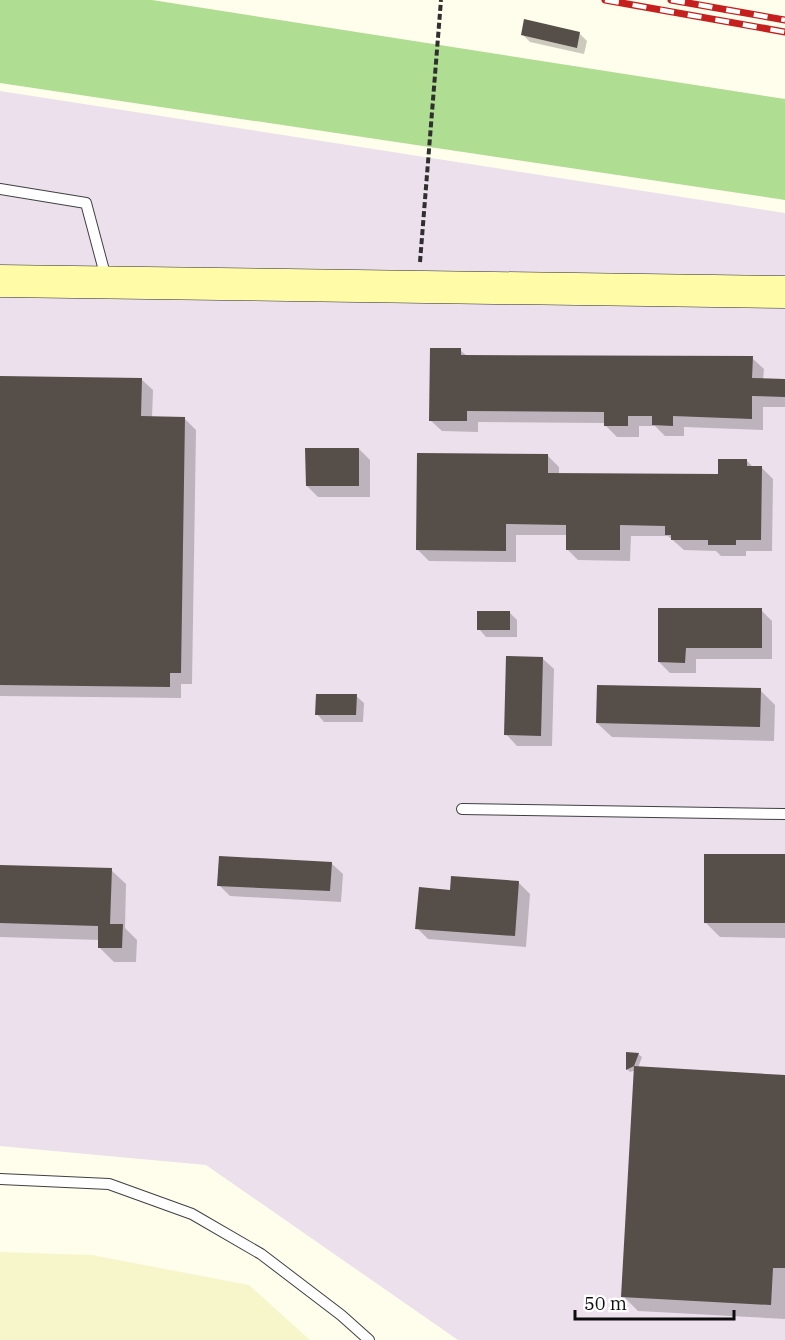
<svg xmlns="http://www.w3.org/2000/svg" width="785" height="1340" font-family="'IBM Plex Serif',serif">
  <rect width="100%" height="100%" fill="#fffdec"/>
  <path fill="#ece0ec" d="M 0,91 L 785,213 L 785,1340 L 458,1340 L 206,1165 L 0,1146 Z"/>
  <path fill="#f7f6cb" d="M 0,1252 L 92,1255 L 249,1285 L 310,1340 L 0,1340 Z"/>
  <path fill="#afdd92" d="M 0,0 L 152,0 L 785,99 L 785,200 L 0,83 Z"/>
  <g fill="#0003">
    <path d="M 579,33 L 587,41 L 584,54 L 530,42 L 522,34 Z"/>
    <path d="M 460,350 L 467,356 L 752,358 L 764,369 L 763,380 L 785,380 L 785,407 L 763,407 L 763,430 L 684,427 L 684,436 L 665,436 L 655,426 L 639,426 L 639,437 L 617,437 L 605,425 L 605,423 L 478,422 L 478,432 L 442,431 L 430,420 Z"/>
    <path d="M 0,378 L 141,379 L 153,390 L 152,418 L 184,418 L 196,430 L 192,684 L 181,684 L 181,698 L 0,696 Z"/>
    <path d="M 359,449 L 370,460 L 370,497 L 318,497 L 307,486 Z"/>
    <path d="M 548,456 L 559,467 L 559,475 L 720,476 L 746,460 L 754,468 L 762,468 L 773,479 L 772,551 L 746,551 L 746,556 L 721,556 L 716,551 L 684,550 L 668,536 L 631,536 L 630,561 L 578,560 L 567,549 L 567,535 L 516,535 L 516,562 L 429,561 L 418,550 Z"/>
    <path d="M 659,609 L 761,610 L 772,621 L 772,659 L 696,659 L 696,673 L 670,673 L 659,662 Z"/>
    <path d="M 509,612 L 517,620 L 517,637 L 486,637 L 479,629 Z"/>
    <path d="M 542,658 L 554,669 L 552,746 L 517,746 L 506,734 Z"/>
    <path d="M 760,690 L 775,705 L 774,741 L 612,737 L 597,723 Z"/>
    <path d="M 356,696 L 364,703 L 363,722 L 324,722 L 317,714 Z"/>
    <path d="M 785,856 L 785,938 L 720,937 L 705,922 Z"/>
    <path d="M 331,863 L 343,874 L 341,902 L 230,896 L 219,885 Z"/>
    <path d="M 0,867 L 111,870 L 126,884 L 125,928 L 137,940 L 136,962 L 114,962 L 99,947 L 100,940 L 0,937 Z"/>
    <path d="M 518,882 L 530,894 L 526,947 L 428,939 L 417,928 L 452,891 Z"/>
    <path d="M 638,1054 L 642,1057 L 638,1068 L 785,1076 L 785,1319 L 638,1311 L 623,1296 L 636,1070 L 630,1072 L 627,1069 Z"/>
  </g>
  <g fill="#564e48">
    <path d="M 524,19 L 580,32 L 577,48 L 521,35 Z"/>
    <path d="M 430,348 L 461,348 L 461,355 L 753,356 L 752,378 L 785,379 L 785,397 L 752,396 L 752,419 L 673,416 L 673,426 L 652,425 L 652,416 L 628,416 L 628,426 L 604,426 L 604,412 L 467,411 L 467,421 L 429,421 Z"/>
    <path d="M 0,376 L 142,378 L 141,416 L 185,417 L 181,673 L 170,673 L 170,687 L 0,685 Z"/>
    <path d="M 305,448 L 359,448 L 359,486 L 306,486 Z"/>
    <path d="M 417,453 L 548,454 L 548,473 L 718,474 L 718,459 L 747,459 L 747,466 L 762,466 L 761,540 L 736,540 L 736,545 L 708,545 L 708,540 L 671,540 L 671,535 L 665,535 L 665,526 L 620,525 L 620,550 L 566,550 L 566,525 L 506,524 L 506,551 L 416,550 Z"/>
    <path d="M 658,608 L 762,608 L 762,648 L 686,648 L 685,663 L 658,662 Z"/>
    <rect x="477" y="611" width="33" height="19"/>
    <path d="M 506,656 L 543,657 L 541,736 L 504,735 Z"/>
    <path d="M 597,685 L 761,688 L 760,727 L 596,723 Z"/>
    <path d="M 316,694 L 357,694 L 356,715 L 315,715 Z"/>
    <rect x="704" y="854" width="81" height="69"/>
    <path d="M 219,856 L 332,862 L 330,891 L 217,886 Z"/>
    <path d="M 0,865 L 112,868 L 110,924 L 123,924 L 122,948 L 98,948 L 98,926 L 0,923 Z"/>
    <path d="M 451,876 L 519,881 L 515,936 L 415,929 L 419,887 L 450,890 Z"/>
    <path d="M 626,1052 L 639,1053 L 634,1066 L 626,1070 Z"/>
    <path d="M 634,1066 L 785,1075 L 785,1268 L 773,1268 L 771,1305 L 621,1297 Z"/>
  </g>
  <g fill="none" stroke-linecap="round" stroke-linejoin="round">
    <g stroke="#404040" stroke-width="12">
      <g id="lane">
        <path d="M 0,189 L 86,203 L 106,278"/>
        <path d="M 462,809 L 785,814"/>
        <path d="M 0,1179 L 109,1184 L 192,1214 L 261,1254 L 341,1315 L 369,1340"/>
      </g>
    </g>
    <g stroke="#2f2f2f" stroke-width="33">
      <path id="secondary" d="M 0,281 L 785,292"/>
    </g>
    <path stroke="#2f2f2f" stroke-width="4" stroke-dasharray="6 3" stroke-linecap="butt" d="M 420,262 L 441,0"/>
    <use href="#lane" stroke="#fff" stroke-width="10"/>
    <use href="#secondary" stroke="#fffba7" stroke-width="32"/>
    <g stroke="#c5201d" stroke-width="7">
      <g id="rail">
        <path d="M 605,0 L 785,32"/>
        <path d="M 671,0 L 785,20"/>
      </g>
    </g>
    <use href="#rail" stroke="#fff" stroke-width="4.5" stroke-dasharray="14" stroke-linecap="butt"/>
  </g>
  <path d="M575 1310v9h159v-9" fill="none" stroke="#0d0d0d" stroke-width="3"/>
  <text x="584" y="1310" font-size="18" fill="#0d0d0d" stroke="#ffffff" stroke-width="4.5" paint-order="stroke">50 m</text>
</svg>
